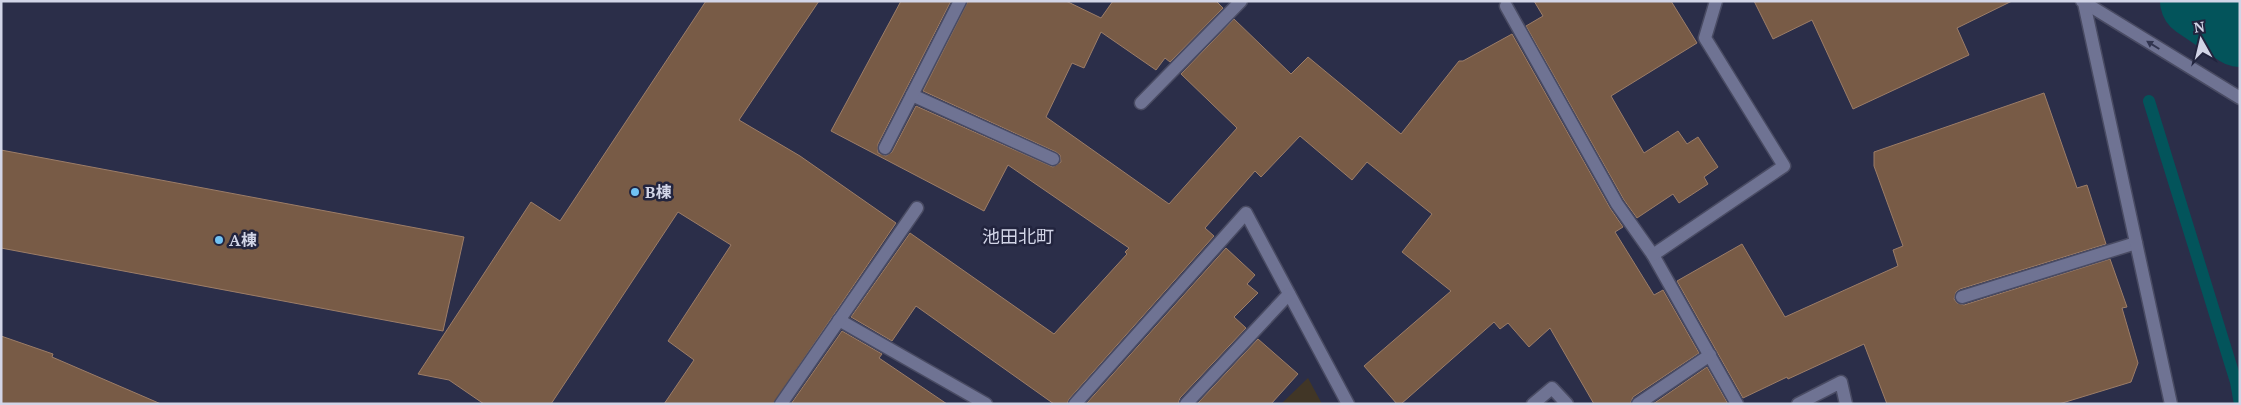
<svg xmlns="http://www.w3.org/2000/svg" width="2241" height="405" font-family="'PT Serif','Noto Sans JP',serif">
  <rect width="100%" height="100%" fill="#2b2e49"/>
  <path fill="#413626" d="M 1308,378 L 1322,404 L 1281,404 Z"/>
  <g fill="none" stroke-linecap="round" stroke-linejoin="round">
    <path stroke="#03545b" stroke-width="12" d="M 2149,101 L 2236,382 L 2240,404"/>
    <path stroke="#03545b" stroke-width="74" d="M 2197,1 L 2240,30"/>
  </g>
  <g fill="#785b46" stroke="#9c7d68">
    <path d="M 706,1 L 819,1 L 739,120 L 800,156 L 896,223 L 773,404 L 664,404 L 694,360 L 668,341 L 731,245 L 678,212 L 551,404 L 484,404 L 449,380 L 418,374 L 531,202 L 560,221 Z"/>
    <path d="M 901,1 L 951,1 L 878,144 L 878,153 L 886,156 L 892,152 L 916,106 L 1053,167 L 1061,162 L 1060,155 L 1056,152 L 923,91 L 968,1 L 1066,1 L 1101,18 L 1113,1 L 1216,1 L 1223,8 L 1170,62 L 1165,58 L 1156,70 L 1101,32 L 1084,68 L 1072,63 L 1046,117 L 1169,204 L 1237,128 L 1181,74 L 1234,19 L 1291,74 L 1308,57 L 1401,134 L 1459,61 L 1463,61 L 1512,34 L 1610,208 L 1623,227 L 1615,232 L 1654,295 L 1663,290 L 1699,353 L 1633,397 L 1630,404 L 1594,404 L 1550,328 L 1529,347 L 1508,323 L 1500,329 L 1494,322 L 1401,404 L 1397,404 L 1364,366 L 1451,291 L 1402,252 L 1432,214 L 1367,162 L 1352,180 L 1300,136 L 1261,177 L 1255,171 L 1205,228 L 1214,236 L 1069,399 L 1067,404 L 1054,404 L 916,306 L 892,341 L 851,317 L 910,233 L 1054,334 L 1127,254 L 1125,252 L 1129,248 L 1008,165 L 984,211 L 831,131 Z"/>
    <path d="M 1534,1 L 1671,1 L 1697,43 L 1611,96 L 1644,153 L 1678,131 L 1687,144 L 1698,137 L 1718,167 L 1704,177 L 1708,184 L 1679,203 L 1673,194 L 1637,218 L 1624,200 L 1526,26 L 1543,16 Z"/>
    <path d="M 1754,1 L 2012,1 L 1957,28 L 1969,55 L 1853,109 L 1812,20 L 1773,39 Z"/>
    <path d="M 2044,93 L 2077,188 L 2087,185 L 2106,244 L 1960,289 L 1956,292 L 1954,299 L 1957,303 L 1964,305 L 2110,259 L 2127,307 L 2122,308 L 2138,363 L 2131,382 L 2059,404 L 1887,404 L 1864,344 L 1788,379 L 1787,377 L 1743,398 L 1677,281 L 1742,244 L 1785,317 L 1898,266 L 1893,250 L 1903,246 L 1874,166 L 1874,152 Z"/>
    <path d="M 1,150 L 464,237 L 443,331 L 1,248 Z"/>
    <path d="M 1226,248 L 1255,275 L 1247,284 L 1258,293 L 1234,317 L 1246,328 L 1180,398 L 1178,404 L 1086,404 Z"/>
    <path d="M 842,331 L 882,354 L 879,358 L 947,404 L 791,404 Z"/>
    <path d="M 1,336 L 53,354 L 52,357 L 161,404 L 1,404 Z"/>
    <path d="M 1258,339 L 1298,374 L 1271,404 L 1197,404 Z"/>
    <path d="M 1707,367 L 1728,404 L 1653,404 Z"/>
  </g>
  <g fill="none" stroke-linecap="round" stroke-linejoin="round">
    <g stroke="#494b63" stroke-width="15">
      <path id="lane" d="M 1962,297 L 2136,243"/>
    </g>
    <g stroke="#494b63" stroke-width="15">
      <g id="street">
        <path d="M 2082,1 L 2240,98"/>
        <path d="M 2084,3 L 2171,404"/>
        <path d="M 1506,6 L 1617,204 L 1653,255 L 1737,404"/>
        <path d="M 912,95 L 1053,159"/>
        <path d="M 1141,103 L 1241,1"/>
        <path d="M 885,148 L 960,1"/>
        <path d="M 1653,255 L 1784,166 L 1705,38 L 1716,1"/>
        <path d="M 839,320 L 986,404"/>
        <path d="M 781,404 L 917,208"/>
        <path d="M 1075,404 L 1246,213 L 1348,404"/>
        <path d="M 1186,404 L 1289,294"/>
        <path d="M 1533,404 L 1552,388 L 1567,404"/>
        <path d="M 1638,404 L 1710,355"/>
        <path d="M 1798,404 L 1841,382 L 1846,404"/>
      </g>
    </g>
    <use href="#lane" stroke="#6f7393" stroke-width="12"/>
    <use href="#street" stroke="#6f7393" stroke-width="12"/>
  </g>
  <defs><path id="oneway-solid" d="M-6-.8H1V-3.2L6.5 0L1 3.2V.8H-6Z" transform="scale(1.25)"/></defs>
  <use fill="#31344f" href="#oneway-solid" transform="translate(2153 45) rotate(-148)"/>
  <g fill="#70c2f4" stroke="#22243e" stroke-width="2">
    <circle cx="635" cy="192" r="5"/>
    <circle cx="219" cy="240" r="5"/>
  </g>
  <g text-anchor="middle" stroke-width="5" stroke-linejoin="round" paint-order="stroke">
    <g font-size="16" font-weight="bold" fill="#d2d5e7" stroke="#22243e" text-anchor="start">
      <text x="645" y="198">B棟</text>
      <text x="229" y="246">A棟</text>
    </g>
    <g font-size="18" fill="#d2d5e7" stroke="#22243e">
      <text x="1018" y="243">池田北町</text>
    </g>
  </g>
  <rect width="2241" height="405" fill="none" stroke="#d2d5e7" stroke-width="5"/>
  <g transform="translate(2201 40) rotate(352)" stroke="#22243e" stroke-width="4" paint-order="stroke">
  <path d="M0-4L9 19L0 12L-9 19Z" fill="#d2d5e7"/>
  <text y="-8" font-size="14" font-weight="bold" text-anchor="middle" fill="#d2d5e7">N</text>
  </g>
</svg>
